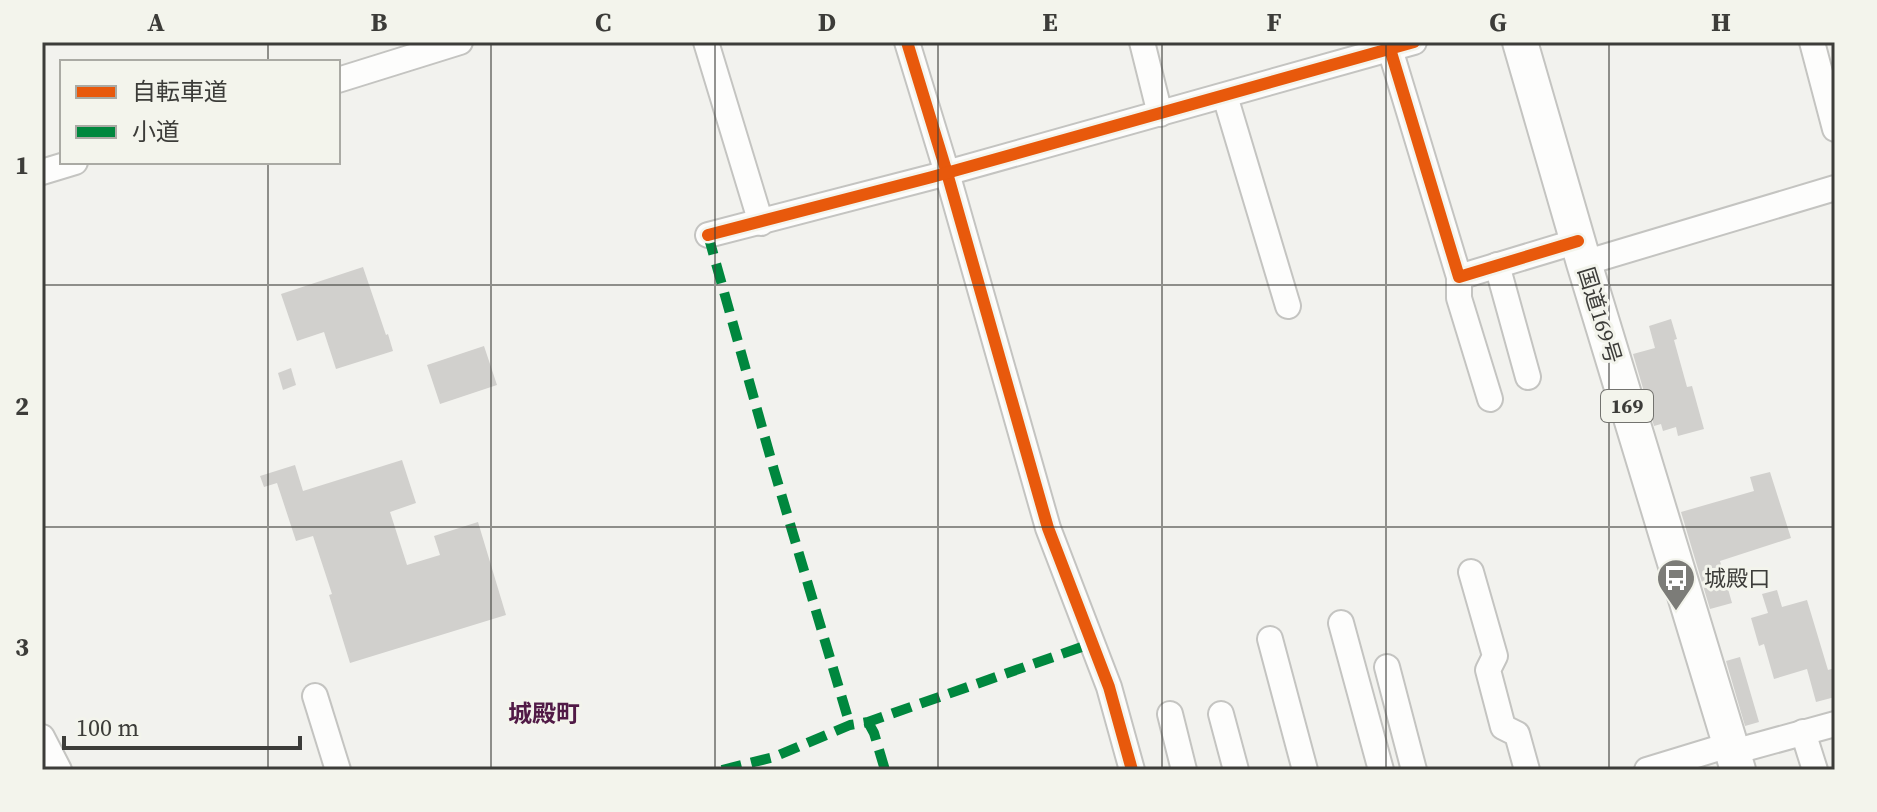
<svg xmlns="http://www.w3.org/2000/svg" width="1877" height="812" font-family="'Source Serif 4','Noto Sans JP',serif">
  <rect width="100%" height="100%" fill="#f2f2ee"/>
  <g fill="#d1d0cd">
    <path d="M 363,267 L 386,335 L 388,334 L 393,351 L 336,369 L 324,332 L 297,341 L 281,294 Z"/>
    <path d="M 1671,319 L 1677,339 L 1674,340 L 1687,387 L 1692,386 L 1704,429 L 1678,436 L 1676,427 L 1663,431 L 1661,424 L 1654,426 L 1633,354 L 1655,348 L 1649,326 Z"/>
    <path d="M 484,346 L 497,385 L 440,404 L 427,365 Z"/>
    <path d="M 291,368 L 296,385 L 283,390 L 278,373 Z"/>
    <path d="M 402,460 L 416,503 L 390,512 L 407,565 L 440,555 L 434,536 L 478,522 L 506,615 L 350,663 L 329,595 L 332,594 L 313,536 L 296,541 L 277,483 L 264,487 L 260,476 L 295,465 L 303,491 Z"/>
    <path d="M 1770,472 L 1791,538 L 1720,561 L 1732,603 L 1710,609 L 1681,512 L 1754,491 L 1750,477 Z"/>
    <path d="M 1777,590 L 1782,607 L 1807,600 L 1828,670 L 1835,668 L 1835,697 L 1816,702 L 1807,669 L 1774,679 L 1764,644 L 1759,646 L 1751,618 L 1768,613 L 1762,594 Z"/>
    <path d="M 1740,657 L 1759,722 L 1745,726 L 1726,661 Z"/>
  </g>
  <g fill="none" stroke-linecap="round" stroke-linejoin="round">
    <g stroke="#c4c4c1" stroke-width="28">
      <g id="minor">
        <path d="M 706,42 L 761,223"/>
        <path d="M 907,42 L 947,173 L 1048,528 L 1109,687 L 1132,770"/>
        <path d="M 1142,42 L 1160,114"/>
        <path d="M 1812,42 L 1835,129"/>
        <path d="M 1390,49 L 1459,277 L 1578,241"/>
        <path d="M 338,80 L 460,42"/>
        <path d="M 1225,96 L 1288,306"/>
        <path d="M 42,172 L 75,162"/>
        <path d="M 708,235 L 932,177 L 1414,42"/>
        <path d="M 1584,263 L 1835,188"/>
        <path d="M 1497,265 L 1528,377"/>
        <path d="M 1459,277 L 1459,298 L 1490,399"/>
        <path d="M 1471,572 L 1495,656 L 1488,670 L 1503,727 L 1517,734 L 1527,770"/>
        <path d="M 1341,623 L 1381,770"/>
        <path d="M 1270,639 L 1305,770"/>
        <path d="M 1387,667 L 1414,770"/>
        <path d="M 315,696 L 338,770"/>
        <path d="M 1170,714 L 1184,770"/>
        <path d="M 1221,714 L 1236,770"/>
        <path d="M 1803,732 L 1815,770"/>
        <path d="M 42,737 L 59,770"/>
        <path d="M 1733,752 L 1835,724"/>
        <path d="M 1647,770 L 1729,745"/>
      </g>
    </g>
    <g stroke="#c4c4c1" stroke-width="38">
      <path id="highway" d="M 1520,42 L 1584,263 L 1738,770"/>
    </g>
    <use href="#minor" stroke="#fdfdfc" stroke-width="24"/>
    <use href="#highway" stroke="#fdfdfc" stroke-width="34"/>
    <g stroke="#00873e" stroke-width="10" stroke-dasharray="20 10" stroke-linecap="butt">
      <path d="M 708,235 L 774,470 L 850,725"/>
      <path d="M 868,722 L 874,733 L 885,770"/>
      <path d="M 722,770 L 774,757 L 850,725 L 868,722 L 1093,643"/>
    </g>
    <g stroke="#f3f4ec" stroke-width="17">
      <g id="cycleway">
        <path d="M 907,42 L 947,173 L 1048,528 L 1109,687 L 1132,770"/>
        <path d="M 1390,49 L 1459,277 L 1578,241"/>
        <path d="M 708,235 L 932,177 L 1414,42"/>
      </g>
    </g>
    <use href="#cycleway" stroke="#e8590c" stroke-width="12"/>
  </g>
  <path fill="none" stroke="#3c3c39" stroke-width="2" stroke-opacity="0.55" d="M 268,42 L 268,62M 491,42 L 491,770M 715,42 L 715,770M 938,42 L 938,770M 1162,42 L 1162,770M 1386,42 L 1386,770M 1609,42 L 1609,770M 268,162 L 268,770M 42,285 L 1835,285M 42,527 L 1835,527"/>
  <defs>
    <g id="bus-pin" transform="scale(2)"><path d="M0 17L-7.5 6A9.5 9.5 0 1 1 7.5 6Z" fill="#7c7c78" stroke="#f3f4ec"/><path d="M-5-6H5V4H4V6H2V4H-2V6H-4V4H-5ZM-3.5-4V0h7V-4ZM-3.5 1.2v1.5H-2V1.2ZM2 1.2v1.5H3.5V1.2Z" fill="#fff"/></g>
  </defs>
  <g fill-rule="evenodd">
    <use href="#bus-pin" x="1676" y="578"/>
  </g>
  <g text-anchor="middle" stroke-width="6" stroke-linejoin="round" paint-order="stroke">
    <rect fill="#f3f4ec" stroke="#73736f" stroke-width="2" x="1601" y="390" width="52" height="32" rx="6"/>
    <g font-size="20" font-weight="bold" fill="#3c3c39">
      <text x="1627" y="413">169</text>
    </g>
    <g font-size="22" fill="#3c3c39" stroke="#f3f4ec">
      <text transform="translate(1600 315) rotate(73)" y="8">国道169号</text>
    </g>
    <g font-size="22" fill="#3c3c39" stroke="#f3f4ec" text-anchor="start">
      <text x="1704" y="586">城殿口</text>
    </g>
    <g font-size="24" font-weight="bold" fill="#511a46" stroke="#f3f4ec">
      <text x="544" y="722">城殿町</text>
    </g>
  </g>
  <rect width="1877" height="812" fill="none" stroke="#f3f4ec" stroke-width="88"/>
  <rect x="60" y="60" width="280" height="104" fill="#f3f4ec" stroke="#aaaaa4" stroke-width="2"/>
  <rect x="76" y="86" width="40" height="12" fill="#e8590c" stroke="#aaaaa4" stroke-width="2"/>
  <text x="132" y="100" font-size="24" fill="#3c3c39">自転車道</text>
  <rect x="76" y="126" width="40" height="12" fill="#00873e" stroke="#aaaaa4" stroke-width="2"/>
  <text x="132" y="140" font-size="24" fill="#3c3c39">小道</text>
  <path d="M64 736v12h236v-12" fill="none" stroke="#3c3c39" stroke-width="4"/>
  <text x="76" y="736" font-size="24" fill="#3c3c39" stroke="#f3f4ec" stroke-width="6" paint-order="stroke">100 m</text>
  <rect x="44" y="44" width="1789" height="724" fill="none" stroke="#3c3c39" stroke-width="3"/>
  <g font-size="26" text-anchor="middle" font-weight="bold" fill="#3c3c39">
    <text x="156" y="31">A</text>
    <text x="379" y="31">B</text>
    <text x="603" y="31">C</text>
    <text x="827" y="31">D</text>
    <text x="1050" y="31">E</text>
    <text x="1274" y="31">F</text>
    <text x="1498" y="31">G</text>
    <text x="1721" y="31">H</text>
    <text x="22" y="174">1</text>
    <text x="22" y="415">2</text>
    <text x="22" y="656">3</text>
  </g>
</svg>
